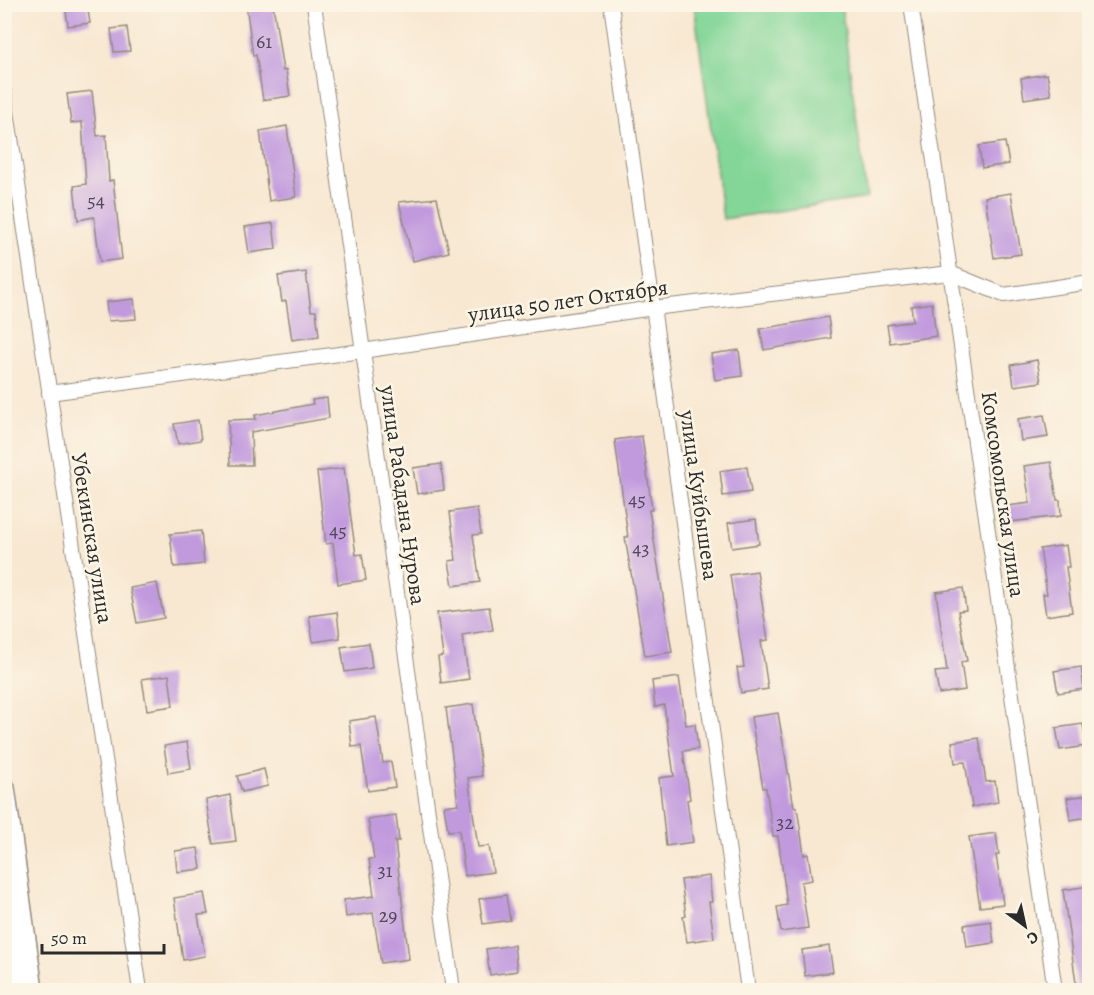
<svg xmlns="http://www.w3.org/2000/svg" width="1094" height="995" font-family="Alegreya,serif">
  <rect width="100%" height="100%" fill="#fcf5e5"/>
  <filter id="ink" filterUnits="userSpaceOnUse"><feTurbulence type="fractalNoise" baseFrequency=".0167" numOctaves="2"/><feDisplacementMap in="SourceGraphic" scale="12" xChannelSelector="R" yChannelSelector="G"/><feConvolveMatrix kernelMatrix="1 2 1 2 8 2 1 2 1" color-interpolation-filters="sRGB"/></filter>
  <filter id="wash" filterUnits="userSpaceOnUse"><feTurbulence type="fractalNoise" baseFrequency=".008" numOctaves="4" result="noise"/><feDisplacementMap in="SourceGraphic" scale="24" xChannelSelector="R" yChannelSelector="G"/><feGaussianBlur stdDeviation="1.35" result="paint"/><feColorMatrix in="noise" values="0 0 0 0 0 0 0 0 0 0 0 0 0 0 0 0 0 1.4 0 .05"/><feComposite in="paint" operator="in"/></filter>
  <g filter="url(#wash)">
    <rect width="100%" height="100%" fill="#f8e8d2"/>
    <path fill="#83d698" stroke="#578062" stroke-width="1.5" d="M 694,5 L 841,5 L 867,198 L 723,219 Z"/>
    <g id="blocks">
      <g fill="#c19ade">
        <path d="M 65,4 L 87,4 L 90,23 L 68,26 Z"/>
        <path d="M 246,4 L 273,4 L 283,71 L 286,70 L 290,96 L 263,100 L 256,55 L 253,56 Z"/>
        <path d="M 127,27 L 130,51 L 114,52 L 111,29 Z"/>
        <path d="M 1047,74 L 1051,95 L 1024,99 L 1021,78 Z"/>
        <path d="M 92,91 L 97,136 L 106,135 L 109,181 L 113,180 L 122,259 L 100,262 L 94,217 L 78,220 L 74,186 L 86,184 L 82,122 L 71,123 L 67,94 Z"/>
        <path d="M 287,126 L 296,197 L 269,201 L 260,131 Z"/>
        <path d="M 1005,142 L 1009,164 L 982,168 L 979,146 Z"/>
        <path d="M 1011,193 L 1021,254 L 994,258 L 985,197 Z"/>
        <path d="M 437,198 L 449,252 L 413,261 L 399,202 Z"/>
        <path d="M 273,223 L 276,249 L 249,253 L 245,227 Z"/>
        <path d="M 306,272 L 311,311 L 316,311 L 319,336 L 292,340 L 286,301 L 282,302 L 278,276 Z"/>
        <path d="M 134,299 L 136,319 L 108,321 L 106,302 Z"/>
        <path d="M 932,303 L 936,336 L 890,343 L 887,325 L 913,321 L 911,306 Z"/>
        <path d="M 828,317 L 831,338 L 764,350 L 760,329 Z"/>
        <path d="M 739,350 L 742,376 L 715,380 L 711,354 Z"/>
        <path d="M 1037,360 L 1041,382 L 1014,386 L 1011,365 Z"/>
        <path d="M 327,398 L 329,418 L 251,432 L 252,465 L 230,465 L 228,420 L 256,419 L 255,415 L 313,404 L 312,400 Z"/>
        <path d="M 1044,415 L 1048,437 L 1021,441 L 1018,419 Z"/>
        <path d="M 198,420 L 201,440 L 178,444 L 174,424 Z"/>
        <path d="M 642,436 L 652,510 L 649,510 L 672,652 L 645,656 L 625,537 L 628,537 L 615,440 Z"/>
        <path d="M 1051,462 L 1057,500 L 1060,500 L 1061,516 L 1009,522 L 1007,506 L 1030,503 L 1024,466 Z"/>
        <path d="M 441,464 L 444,490 L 417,494 L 413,468 Z"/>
        <path d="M 747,467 L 751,492 L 723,496 L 720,471 Z"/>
        <path d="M 344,468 L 356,555 L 362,554 L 366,580 L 338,584 L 333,543 L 326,544 L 317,472 Z"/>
        <path d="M 477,508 L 481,534 L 473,535 L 480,582 L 453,586 L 449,561 L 456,560 L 450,512 Z"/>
        <path d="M 756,519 L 759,544 L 732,548 L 728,523 Z"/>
        <path d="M 201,531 L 204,564 L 174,567 L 170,534 Z"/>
        <path d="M 1066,545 L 1069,567 L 1066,567 L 1072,612 L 1046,616 L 1043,594 L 1047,594 L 1040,549 Z"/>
        <path d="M 757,571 L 768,640 L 761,641 L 768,689 L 741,693 L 737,668 L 744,667 L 730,575 Z"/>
        <path d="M 157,583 L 164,618 L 137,623 L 130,588 Z"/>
        <path d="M 963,588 L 966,610 L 958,611 L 967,661 L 961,662 L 965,690 L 939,694 L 935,672 L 947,671 L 936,592 Z"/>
        <path d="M 489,607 L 493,630 L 462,635 L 469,679 L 441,683 L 438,657 L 443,656 L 437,613 Z"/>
        <path d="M 337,612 L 340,638 L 313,642 L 309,616 Z"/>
        <path d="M 369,643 L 372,668 L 345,672 L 341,647 Z"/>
        <path d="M 1081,667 L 1084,689 L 1058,693 L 1054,671 Z"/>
        <path d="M 169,675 L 173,706 L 147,710 L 142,679 Z"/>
        <path d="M 679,677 L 686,725 L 695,724 L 698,749 L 683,751 L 690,799 L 687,800 L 693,842 L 666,846 L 659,778 L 674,776 L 664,705 L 655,707 L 652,681 Z"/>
        <path d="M 473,704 L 482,776 L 468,778 L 478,847 L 489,846 L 493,872 L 465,876 L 459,830 L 448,831 L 444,806 L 458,804 L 446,708 Z"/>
        <path d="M 778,713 L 794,807 L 797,807 L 804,855 L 808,854 L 812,880 L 801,882 L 808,928 L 781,932 L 777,907 L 787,905 L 778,836 L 773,836 L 766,788 L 763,788 L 751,717 Z"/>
        <path d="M 376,717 L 383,763 L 391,762 L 395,787 L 368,791 L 361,746 L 352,747 L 349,721 Z"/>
        <path d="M 1083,724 L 1086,746 L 1060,750 L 1056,728 Z"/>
        <path d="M 979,738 L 986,782 L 995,781 L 998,802 L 972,807 L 965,762 L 955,763 L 952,742 Z"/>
        <path d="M 187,742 L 191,769 L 168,773 L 164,746 Z"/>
        <path d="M 264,769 L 268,786 L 242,792 L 237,776 Z"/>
        <path d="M 230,795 L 236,841 L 213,844 L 206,800 Z"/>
        <path d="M 1089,795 L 1089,817 L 1070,820 L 1067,798 Z"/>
        <path d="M 396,815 L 399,841 L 395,841 L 409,959 L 381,963 L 373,913 L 346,917 L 344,900 L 374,896 L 369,859 L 374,859 L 368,819 Z"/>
        <path d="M 996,833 L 999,855 L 996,855 L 1003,904 L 980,907 L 969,837 Z"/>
        <path d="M 198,848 L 201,869 L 177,872 L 175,851 Z"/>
        <path d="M 709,876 L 712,902 L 709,902 L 714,938 L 687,942 L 683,917 L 686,916 L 681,880 Z"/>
        <path d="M 1089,886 L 1089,990 L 1077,990 L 1063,890 Z"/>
        <path d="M 204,893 L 208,914 L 198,915 L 205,956 L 183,960 L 174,898 Z"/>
        <path d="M 506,895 L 510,920 L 483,924 L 479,899 Z"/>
        <path d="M 991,921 L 994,943 L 967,947 L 964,925 Z"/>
        <path d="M 514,945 L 517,971 L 490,975 L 486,949 Z"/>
        <path d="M 829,946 L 833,972 L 805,976 L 802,950 Z"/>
      </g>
    </g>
  </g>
  <g filter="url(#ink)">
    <use href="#blocks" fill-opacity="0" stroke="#928a7e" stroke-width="1.5"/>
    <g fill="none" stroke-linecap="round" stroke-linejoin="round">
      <g stroke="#928a7e" stroke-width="16">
        <g id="minor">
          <path d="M 314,4 L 453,990"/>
          <path d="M 611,4 L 748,990"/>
          <path d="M 911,4 L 1055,990"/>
          <path d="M 4,92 L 140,990"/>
          <path d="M 49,393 L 362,351 L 653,308 L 950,273 L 1004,295 L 1090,282"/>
        </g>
      </g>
      <g stroke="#928a7e" stroke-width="24">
        <g id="trunk">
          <path d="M 4,788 L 32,990"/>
          <path d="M 4,916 L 15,990"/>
        </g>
      </g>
      <use href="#minor" stroke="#fff" stroke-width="14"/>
      <use href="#trunk" stroke="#fff" stroke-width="21"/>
    </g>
  </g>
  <g text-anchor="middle" stroke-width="5" stroke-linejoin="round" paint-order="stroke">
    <g font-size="20" fill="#504758">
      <text x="264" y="48">61</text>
      <text x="96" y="207">54</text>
      <text x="637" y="506">45</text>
      <text x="338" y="537">45</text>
      <text x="641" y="555">43</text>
      <text x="785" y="829">32</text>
      <text x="385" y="877">31</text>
      <text x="388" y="922">29</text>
    </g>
    <g font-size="22" fill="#2b2b2b" stroke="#fcf5e5">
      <text transform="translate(568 300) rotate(-8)" y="8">улица 50 лет Октября</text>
      <text transform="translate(1004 494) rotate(82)" y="8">Комсомольская улица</text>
      <text transform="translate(404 495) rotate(82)" y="8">улица Рабадана Нурова</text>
      <text transform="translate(700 495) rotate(82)" y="8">улица Куйбышева</text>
      <text transform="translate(93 538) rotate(81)" y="8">Убекинская улица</text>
    </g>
  </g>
  <rect width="1094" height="995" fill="none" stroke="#fcf5e5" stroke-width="24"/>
  <g transform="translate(1025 926) rotate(147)" stroke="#fcf5e5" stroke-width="4.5" paint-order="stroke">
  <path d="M0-4.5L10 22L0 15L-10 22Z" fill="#2b2b2b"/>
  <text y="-9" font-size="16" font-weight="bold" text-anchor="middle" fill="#2b2b2b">С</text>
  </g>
  <path d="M42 944v9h122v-9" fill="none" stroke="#2b2b2b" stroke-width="3"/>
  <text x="51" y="944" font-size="18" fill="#2b2b2b" stroke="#fcf5e5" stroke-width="4.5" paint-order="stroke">50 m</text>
</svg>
